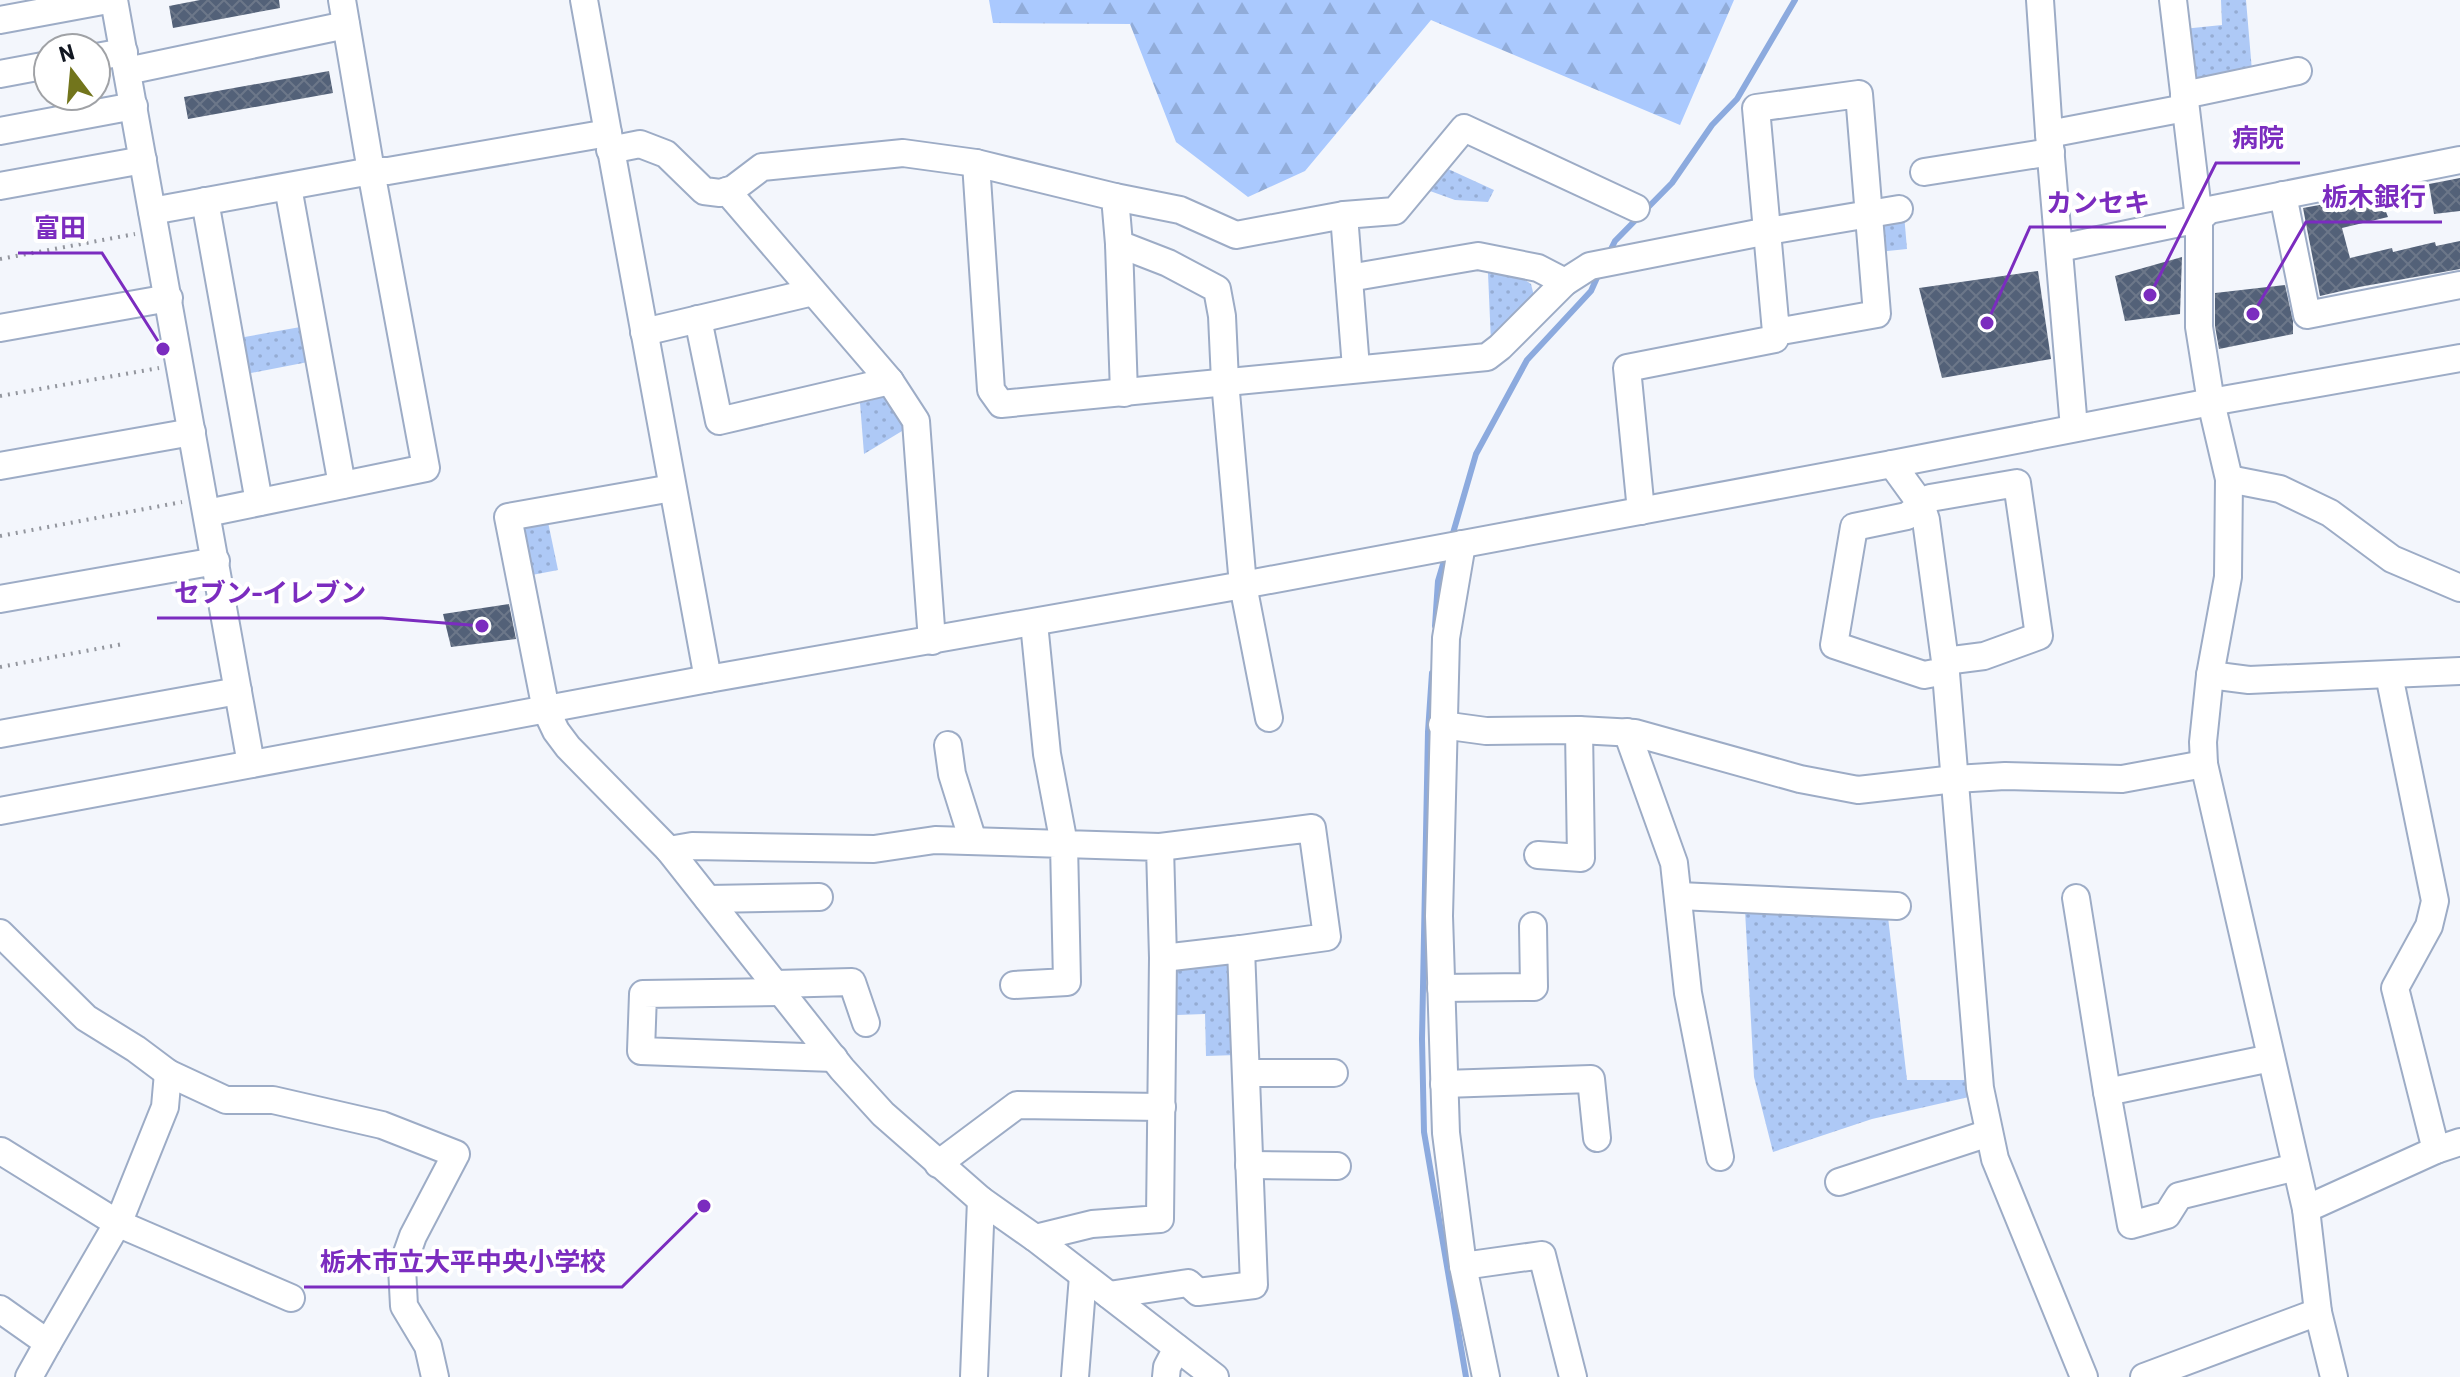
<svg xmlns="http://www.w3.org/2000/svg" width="2460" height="1377" font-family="Barlow,'Noto Sans JP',sans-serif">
  <defs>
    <pattern id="grass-dots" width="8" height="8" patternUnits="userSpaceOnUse" patternTransform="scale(2)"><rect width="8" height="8" fill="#aec9f6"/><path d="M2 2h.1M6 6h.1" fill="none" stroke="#95acd3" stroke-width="1.8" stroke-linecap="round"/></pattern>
    <pattern id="forest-firs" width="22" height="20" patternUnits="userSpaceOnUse" patternTransform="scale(2)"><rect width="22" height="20" fill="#aac9fe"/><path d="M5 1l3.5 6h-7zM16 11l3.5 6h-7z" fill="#91acd9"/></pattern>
    <pattern id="building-cross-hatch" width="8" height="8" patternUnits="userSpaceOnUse" patternTransform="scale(2)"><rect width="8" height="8" fill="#536178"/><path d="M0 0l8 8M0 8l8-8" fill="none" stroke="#6c7789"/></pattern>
  </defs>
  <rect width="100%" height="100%" fill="#f3f6fc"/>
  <g fill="url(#grass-dots)">
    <path d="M 2221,0 L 2246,0 L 2252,71 L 2202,83 L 2186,70 L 2183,29 L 2222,25 Z"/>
    <path d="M 1446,168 L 1494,190 L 1488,202 L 1455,200 L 1430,191 Z"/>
    <path d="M 1904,214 L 1907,249 L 1878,252 L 1876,218 Z"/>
    <path d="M 1488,273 L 1519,276 L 1531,284 L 1534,296 L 1491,343 Z"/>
    <path d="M 306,326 L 313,361 L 246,374 L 239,338 Z"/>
    <path d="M 892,395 L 912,425 L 864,454 L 860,403 Z"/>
    <path d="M 548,522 L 558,570 L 532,575 L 522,527 Z"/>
    <path d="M 1745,910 L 1888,917 L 1907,1080 L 1970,1080 L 1969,1097 L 1872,1119 L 1773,1152 L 1754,1077 Z"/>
    <path d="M 1234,965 L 1237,1055 L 1206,1056 L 1205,1014 L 1177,1015 L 1176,967 Z"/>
  </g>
  <path fill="url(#forest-firs)" d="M 989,0 L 1734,0 L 1680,125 L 1431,20 L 1305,171 L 1248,197 L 1176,142 L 1130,24 L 993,23 Z"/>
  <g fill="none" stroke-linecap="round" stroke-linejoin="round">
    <g stroke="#8caade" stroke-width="6">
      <path d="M 1609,253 L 1615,241 L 1672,183 L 1712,125 L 1737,99 L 1795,0"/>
      <path d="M 1451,540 L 1476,454 L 1527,360 L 1591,291 L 1600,271"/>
      <path d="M 1435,626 L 1438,581 L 1446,554"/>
      <path d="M 1432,673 L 1428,732 L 1422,1039 L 1424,1132 L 1466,1377"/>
    </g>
  </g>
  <g fill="url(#building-cross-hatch)">
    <path d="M 200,0 L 279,0 L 280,8 L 173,28 L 169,6 Z"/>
    <path d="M 329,71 L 333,93 L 188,119 L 184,97 Z"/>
    <path d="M 2460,178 L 2460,211 L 2434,214 L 2429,184 Z"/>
    <path d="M 2379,194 L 2388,217 L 2342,228 L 2350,258 L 2392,248 L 2393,252 L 2435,242 L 2436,246 L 2460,241 L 2460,269 L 2359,287 L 2320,296 L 2303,208 Z"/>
    <path d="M 2182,257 L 2180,314 L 2125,321 L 2115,276 Z"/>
    <path d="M 2038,271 L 2051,359 L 1942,378 L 1919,288 Z"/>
    <path d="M 2285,285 L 2293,321 L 2293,334 L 2219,349 L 2215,326 L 2215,293 Z"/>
    <path d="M 509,604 L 516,639 L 451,647 L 443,614 Z"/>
  </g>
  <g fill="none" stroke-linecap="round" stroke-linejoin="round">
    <g stroke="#9dacc6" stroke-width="30">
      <g id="minor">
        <path d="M 114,0 L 251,764"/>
        <path d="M 342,0 L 371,171 L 388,171 L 608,133 L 708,679"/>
        <path d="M 584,0 L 608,133"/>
        <path d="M 2040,0 L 2049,134 L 2074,428"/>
        <path d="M 2173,0 L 2199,219 L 2209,210 L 2460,160"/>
        <path d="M 0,20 L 108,0"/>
        <path d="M 96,57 L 124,52"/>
        <path d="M 127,71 L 346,25"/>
        <path d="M 0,74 L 48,65"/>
        <path d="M 2184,95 L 2298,71"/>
        <path d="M 0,131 L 134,106"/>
        <path d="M 2049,134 L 2185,108"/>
        <path d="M 610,150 L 640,144 L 666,154 L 704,191 L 720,193 L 733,189 L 762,167 L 903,153 L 976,163 L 1115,197 L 1119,244 L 1168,263 L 1217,289 L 1222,316 L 1225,381 L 1243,585 L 1269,718"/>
        <path d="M 976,163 L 991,390 L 1001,404 L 1487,357 L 1500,347 L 1565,282 L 1590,266 L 1768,231 L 1899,209"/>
        <path d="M 1924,172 L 2051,152"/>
        <path d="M 0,186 L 143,160"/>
        <path d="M 288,187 L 342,485"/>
        <path d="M 727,191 L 890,381 L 916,421 L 932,641"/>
        <path d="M 2283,195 L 2307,315 L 2460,285"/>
        <path d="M 1115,197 L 1180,210 L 1236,235 L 1344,215"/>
        <path d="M 205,201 L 259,502"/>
        <path d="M 152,211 L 371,171 L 426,468 L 207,513"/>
        <path d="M 1119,244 L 1124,393"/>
        <path d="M 2060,248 L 2199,219 L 2199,327 L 2211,402 L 2229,479 L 2228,577 L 2210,675 L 2203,742 L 2204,764 L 2306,1209 L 2318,1312 L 2334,1377"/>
        <path d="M 1349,278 L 1478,256 L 1538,268 L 1565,282"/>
        <path d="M 698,319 L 719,421 L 890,381"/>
        <path d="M 0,328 L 169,298"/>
        <path d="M 644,332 L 813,292"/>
        <path d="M 1356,368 L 1344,215 L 1395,211 L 1464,128 L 1636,208"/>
        <path d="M 1892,464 L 1921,504 L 1926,520 L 1945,661 L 1980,1088 L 1995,1159 L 2084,1377"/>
        <path d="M 0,466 L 192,432"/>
        <path d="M 2229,479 L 2280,489 L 2330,513 L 2392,559 L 2460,588"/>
        <path d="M 672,488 L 508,517 L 546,710 L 556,731 L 568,747 L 669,850 L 842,1069 L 883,1114 L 981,1200 L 1035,1238 L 1215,1377"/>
        <path d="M 1641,511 L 1627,368 L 1775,339 L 1776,332 L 1877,314 L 1859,94 L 1756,108 L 1776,332"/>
        <path d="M 1462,544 L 1446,638 L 1439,916 L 1446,1133 L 1463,1266 L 1486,1377"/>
        <path d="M 0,599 L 216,561"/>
        <path d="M 1034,623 L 1047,754 L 1064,844 L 1160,847 L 1163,958 L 1160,1219 L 1092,1224 L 1035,1238"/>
        <path d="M 1945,661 L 1984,656 L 2039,636 L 2017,483 L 1930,498 L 1907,516 L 1854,527 L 1834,645 L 1924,675 L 1945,671"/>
        <path d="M 2210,675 L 2249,680 L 2460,671"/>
        <path d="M 2389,675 L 2435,901 L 2429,926 L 2395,988 L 2436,1150"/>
        <path d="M 1442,725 L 1486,731 L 1579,730 L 1635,733 L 1800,779 L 1858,790 L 1955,779 L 2005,776 L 2122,779 L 2204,764"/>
        <path d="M 1627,732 L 1674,863 L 1688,993 L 1720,1157"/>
        <path d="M 0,734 L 238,691"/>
        <path d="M 948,745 L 952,774 L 973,841"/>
        <path d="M 0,811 L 708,679 L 1243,585 L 1892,464 L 2211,402 L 2460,358"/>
        <path d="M 1160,847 L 1312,828 L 1327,937 L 1241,949"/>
        <path d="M 669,850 L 692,846 L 874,849 L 935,840 L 1064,844 L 1067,982 L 1014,985"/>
        <path d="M 1538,855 L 1581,858 L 1579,730"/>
        <path d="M 1679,896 L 1897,906"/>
        <path d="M 2076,898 L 2107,1092 L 2131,1225 L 2167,1215 L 2179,1196 L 2296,1167"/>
        <path d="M 708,899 L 819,897"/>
        <path d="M 0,933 L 86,1018 L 136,1049 L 168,1073 L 226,1100 L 273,1100 L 382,1125 L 456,1154 L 413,1236 L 402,1267 L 404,1306 L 428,1346 L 435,1377"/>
        <path d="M 775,984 L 852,982 L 866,1023"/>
        <path d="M 1441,988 L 1534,987 L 1533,926"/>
        <path d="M 781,992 L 643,994 L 641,1051 L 834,1058"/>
        <path d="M 1246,1073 L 1334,1073"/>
        <path d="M 1444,1084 L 1591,1079 L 1597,1138"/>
        <path d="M 2107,1092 L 2271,1058"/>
        <path d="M 1,1151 L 117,1223 L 291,1298"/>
        <path d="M 938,1164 L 1017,1105 L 1162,1107"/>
        <path d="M 1249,1165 L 1337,1166"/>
        <path d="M 1839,1182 L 1989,1133"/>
        <path d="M 2306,1209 L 2436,1150 L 2460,1142"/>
        <path d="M 1463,1266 L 1542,1255 L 1573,1377"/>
        <path d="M 1109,1295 L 1188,1283 L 1198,1292 L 1254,1285 L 1241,949 L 1163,958"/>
        <path d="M 0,1309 L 48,1343 L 120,1219 L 165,1107 L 168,1073"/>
        <path d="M 29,1377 L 48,1343"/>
        <path d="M 974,1377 L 981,1200"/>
        <path d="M 1075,1377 L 1083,1276"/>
        <path d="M 1166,1377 L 1167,1367 L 1177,1348"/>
        <path d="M 2144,1377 L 2318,1312"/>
      </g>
    </g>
    <g stroke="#93969e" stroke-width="4" stroke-dasharray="2 6" stroke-linecap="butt">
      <path d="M 0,259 L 135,234"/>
      <path d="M 0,396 L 159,368"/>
      <path d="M 0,536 L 182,502"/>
      <path d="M 0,667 L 123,644"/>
    </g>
    <use href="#minor" stroke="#fff" stroke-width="26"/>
  </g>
  <path fill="none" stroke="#7b2cbf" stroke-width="3" d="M2150 295L2216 163H2300M2253 314L2306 222H2442M1987 323L2030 227H2166M163 349L102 253H18M482 626L382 618H157M704 1206L622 1287H304"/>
  <g fill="#7b2cbf" stroke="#fff" stroke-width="3">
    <circle cx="2150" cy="295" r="8"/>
    <circle cx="2253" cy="314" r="8"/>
    <circle cx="1987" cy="323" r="8"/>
    <circle cx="163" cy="349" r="8"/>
    <circle cx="482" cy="626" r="8"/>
    <circle cx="704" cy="1206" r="8"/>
  </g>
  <g font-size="26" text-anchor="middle" font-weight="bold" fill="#7b2cbf" stroke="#fff" stroke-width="8" stroke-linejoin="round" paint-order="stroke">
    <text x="2258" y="147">病院</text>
    <text x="2374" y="206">栃木銀行</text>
    <text x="2098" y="212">カンセキ</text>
    <text x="60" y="237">富田</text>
    <text x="270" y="602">セブン-イレブン</text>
    <text x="463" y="1271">栃木市立大平中央小学校</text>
  </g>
  <g transform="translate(72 72) rotate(344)"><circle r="38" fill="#ffffff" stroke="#a0a2a6" stroke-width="2"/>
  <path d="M0-6L14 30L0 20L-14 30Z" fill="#72751c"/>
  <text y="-12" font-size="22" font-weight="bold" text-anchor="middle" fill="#121721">N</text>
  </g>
</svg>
